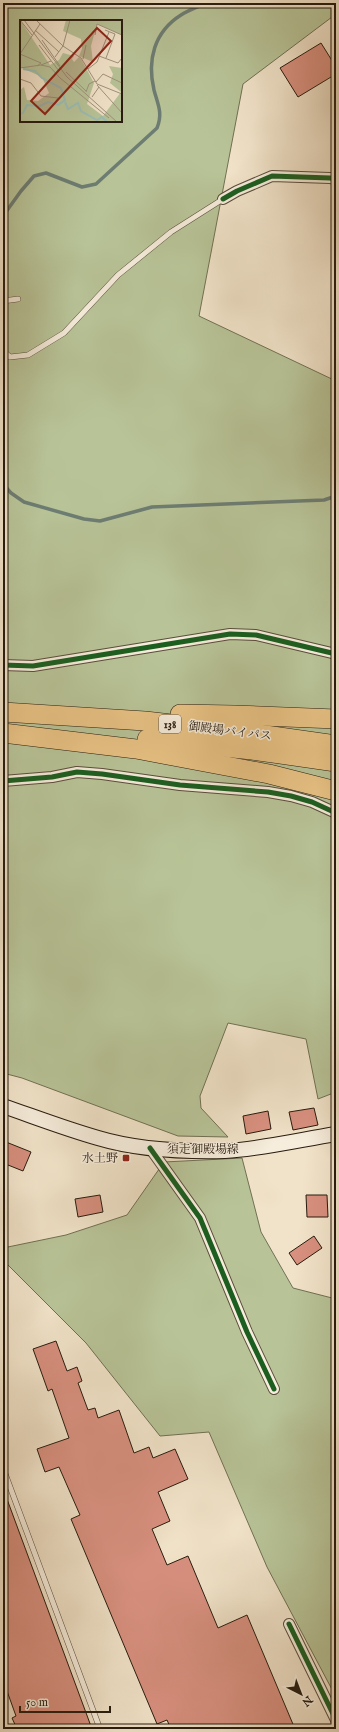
<svg xmlns="http://www.w3.org/2000/svg" width="339" height="1732" font-family="'IM FELL English','Noto Serif JP',serif">
  <rect width="100%" height="100%" fill="#f1e3c9"/>
  <filter id="stains"><feTurbulence type="fractalNoise" baseFrequency=".005" numOctaves="4"/><feColorMatrix values="0 0 0 0 .2 0 0 0 0 .09 0 0 0 0 .02 0 0 0 .5 -.17"/></filter>
  <radialGradient id="worn" r=".72"><stop offset=".6" stop-color="#630" stop-opacity="0"/><stop offset="1" stop-color="#630" stop-opacity=".3"/></radialGradient>
  <g fill="#b8c498" stroke="#707053" fill-rule="evenodd">
    <path d="M 3,3 L 336,3 L 336,14 L 243,84 L 199,316 L 336,381 L 336,1092 L 318,1099 L 306,1039 L 228,1023 L 200,1096 L 201,1108 L 228,1137 L 178,1136 L 22,1078 L 3,1073 ZM 21,21 L 121,21 L 121,121 L 21,121 Z"/>
    <path d="M 242,1158 L 261,1232 L 293,1288 L 336,1299 L 336,1697 L 267,1567 L 209,1432 L 160,1436 L 86,1343 L 3,1260 L 3,1248 L 66,1235 L 127,1215 L 164,1162 Z"/>
  </g>
  <g fill="none" stroke-linecap="round" stroke-linejoin="round">
    <g stroke="#6d7d73" stroke-width="3.5">
      <path d="M 3,216 L 21,191 L 34,176 L 46,173 L 82,187 L 96,184 L 157,128 C 163,113 158,105 154,90 C 147,60 154,32 181,15 C 189,10 198,7 206,3"/>
      <path d="M 3,484 L 11,493 L 24,502 L 84,519 L 100,521 L 152,507 L 324,500 L 336,496"/>
    </g>
  </g>
  <g fill="#d8907f" stroke="#271b0e">
    <path d="M 321,43 L 336,67 L 336,74 L 298,97 L 280,68 Z"/>
    <path d="M 314,1108 L 318,1125 L 293,1130 L 289,1112 Z"/>
    <path d="M 268,1111 L 271,1129 L 246,1134 L 243,1116 Z"/>
    <path d="M 6,1142 L 31,1152 L 23,1171 L 3,1163 L 3,1149 Z"/>
    <path d="M 100,1195 L 103,1212 L 78,1217 L 75,1199 Z"/>
    <path d="M 306,1195 L 327,1195 L 328,1217 L 307,1217 Z"/>
    <path d="M 314,1236 L 322,1248 L 297,1265 L 289,1253 Z"/>
    <path d="M 56,1341 L 67,1371 L 77,1367 L 82,1381 L 78,1383 L 88,1410 L 95,1408 L 98,1418 L 119,1410 L 134,1453 L 149,1447 L 153,1458 L 175,1449 L 188,1479 L 158,1492 L 170,1521 L 152,1529 L 167,1565 L 188,1556 L 218,1628 L 247,1615 L 295,1729 L 171,1729 L 167,1720 L 157,1724 L 71,1519 L 80,1515 L 59,1467 L 45,1472 L 37,1449 L 69,1438 L 52,1389 L 48,1391 L 33,1349 Z"/>
    <path d="M 3,1491 L 4,1491 L 92,1729 L 17,1729 L 12,1718 L 16,1716 L 3,1680 Z"/>
  </g>
  <g fill="none" stroke-linecap="round" stroke-linejoin="round">
    <g stroke="#5a4d3d" stroke-width="6">
      <g id="service">
        <path d="M 3,301 L 18,299"/>
        <path d="M 3,351 L 10,357 L 28,355 L 64,333 L 118,275 L 171,232 L 223,199"/>
        <path d="M 3,1468 L 100,1729"/>
      </g>
    </g>
    <g stroke="#5a4d3d" stroke-width="12">
      <g id="minor">
        <path d="M 223,199 L 237,191 L 272,176 L 330,178 L 336,179"/>
        <path d="M 3,665 L 33,666 L 230,634 L 256,635 L 336,654"/>
        <path d="M 3,781 L 52,777 L 77,772 L 102,774 L 180,785 L 268,792 L 291,796 L 312,802 L 336,813"/>
        <path d="M 150,1148 L 200,1218 L 247,1332 L 274,1389"/>
        <path d="M 289,1624 L 336,1720"/>
      </g>
    </g>
    <g stroke="#271b0e" stroke-width="16">
      <path id="secondary" d="M 3,1106 C 35,1117 66,1129 98,1138 C 138,1150 183,1152 225,1151 C 262,1149 299,1140 336,1134"/>
    </g>
    <g stroke="#271b0e" stroke-width="20">
      <g id="motorway">
        <path d="M 3,712 L 145,721 L 251,733 L 336,745"/>
        <path d="M 180,714 L 234,715 L 336,719"/>
        <path d="M 3,733 L 136,749 L 269,774 L 336,791"/>
        <path d="M 147,739 L 252,750 L 336,762"/>
      </g>
    </g>
    <use href="#service" stroke="#f6eddc" stroke-width="5"/>
    <use href="#minor" stroke="#f6eddc" stroke-width="10"/>
    <use href="#secondary" stroke="#f6eddc" stroke-width="14"/>
    <use href="#motorway" stroke="#e8c284" stroke-width="19"/>
    <g stroke="#f6eddc" stroke-width="8">
      <g id="cycleway">
        <path d="M 223,199 L 237,191 L 272,176 L 330,178 L 336,179"/>
        <path d="M 3,665 L 33,666 L 230,634 L 256,635 L 336,654"/>
        <path d="M 3,781 L 52,777 L 77,772 L 102,774 L 180,785 L 268,792 L 291,796 L 312,802 L 336,813"/>
        <path d="M 150,1148 L 200,1218 L 247,1332 L 274,1389"/>
        <path d="M 289,1624 L 336,1720"/>
      </g>
    </g>
    <use href="#cycleway" stroke="#1b5e20" stroke-width="5"/>
  </g>
  <rect fill="#8f2418" stroke="#f6eddc" stroke-width="1.5" x="122" y="1154" width="8" height="8" rx="2"/>
  <g text-anchor="middle" stroke-width="3" stroke-linejoin="round" paint-order="stroke">
    <rect fill="#f6eddc" stroke="#655a4c" stroke-width="1" x="159" y="715" width="22" height="18" rx="3"/>
    <g font-size="11" font-weight="bold" fill="#271b0e">
      <text x="170" y="728">138</text>
    </g>
    <g font-size="12" fill="#271b0e" stroke="#f6eddc">
      <text transform="translate(230 731) rotate(7)" y="4">御殿場バイパス</text>
      <text x="203" y="1153">須走御殿場線</text>
    </g>
    <g font-size="12" fill="#271b0e" stroke="#f6eddc" text-anchor="end">
      <text x="118" y="1162">水土野</text>
    </g>
  </g>
  <g transform="translate(20 20)">
    <rect width="102" height="102" fill="#f1e3c9"/>
    <path d="M 0,0 L 30,45 L 39,40 L 43,33 L 54,36 L 52,39 L 54,42 L 59,37 L 61,39 L 74,63 L 67,84 L 83,96 L 101,72 L 90,63 L 93,54 L 89,46 L 102,48 L 102,102 L 0,102 L 0,70 L 4,67 L 7,80 L 18,81 L 29,73 L 22,57 L 0,47 ZM 46,0 L 102,0 L 102,15 L 77,4 L 71,26 L 73,42 L 59,36 L 62,29 L 61,19 L 43,11 Z" fill="#b8c498"/>
    <path fill="none" stroke="#9bbeb6" stroke-width="2" d="M 45,82 L 48,89 L 58,83 L 61,91 L 77,100 L 82,97 L 87,102M 0,94 L 3,93 L 7,85 L 20,86 L 28,82 L 38,85 L 45,80 L 41,68 L 22,58 L 15,51 L 3,49"/>
    <path fill="none" stroke="#a0937e" stroke-width="1" d="M 0,0 L 12,15M 4,0 L 47,57 L 97,102M 16,0 L 43,26 L 61,38 L 77,64 L 102,74M 15,10 L 39,32M 85,10 L 95,14 L 86,38M 75,15 L 77,4 L 102,15M 22,20 L 40,46M 19,25 L 39,51M 0,34 L 20,4M 0,34 L 21,43 L 17,46M 79,36 L 98,43 L 102,38M 35,37 L 43,26 L 50,0M 63,39 L 66,25M 21,45 L 30,47 L 40,58 L 89,98M 0,48 L 21,45 L 31,41M 68,49 L 77,42 L 89,12M 46,52 L 66,71M 0,59 L 11,63 L 21,76 L 38,78 L 36,81M 76,62 L 83,54 L 102,63M 77,65 L 102,93M 66,72 L 69,64 L 75,61M 72,77 L 79,67"/>
    <path fill="#8f2418" fill-opacity="0.15" stroke="#8f2418" stroke-width="2" d="M 77,8 L 91,21 L 25,94 L 11,81 Z"/>
    <rect width="102" height="102" fill="none" stroke="#271b0e" stroke-width="2"/>
  </g>
  <rect width="339" height="1732" fill="none" stroke="#f1e3c9" stroke-width="16"/>
  <rect x="4" y="4" width="331" height="1724" fill="none" stroke="#271b0e" stroke-width="2"/>
  <rect x="8" y="8" width="323" height="1716" fill="none" stroke="#271b0e"/>
  <g transform="translate(301 1694) rotate(138)" stroke="#f6eddc" stroke-width="3" paint-order="stroke">
  <path d="M0-3L7 15L0 10L-7 15Z" fill="#271b0e"/>
  <text y="-6" font-size="11" font-weight="bold" text-anchor="middle" fill="#271b0e">N</text>
  </g>
  <path d="M20 1706v6h90v-6" fill="none" stroke="#271b0e" stroke-width="2"/>
  <text x="26" y="1706" font-size="12" fill="#271b0e" stroke="#f6eddc" stroke-width="3" paint-order="stroke">50 m</text>
  <rect width="100%" height="100%" filter="url(#stains)"/>
  <rect width="100%" height="100%" fill="url(#worn)"/>
</svg>
